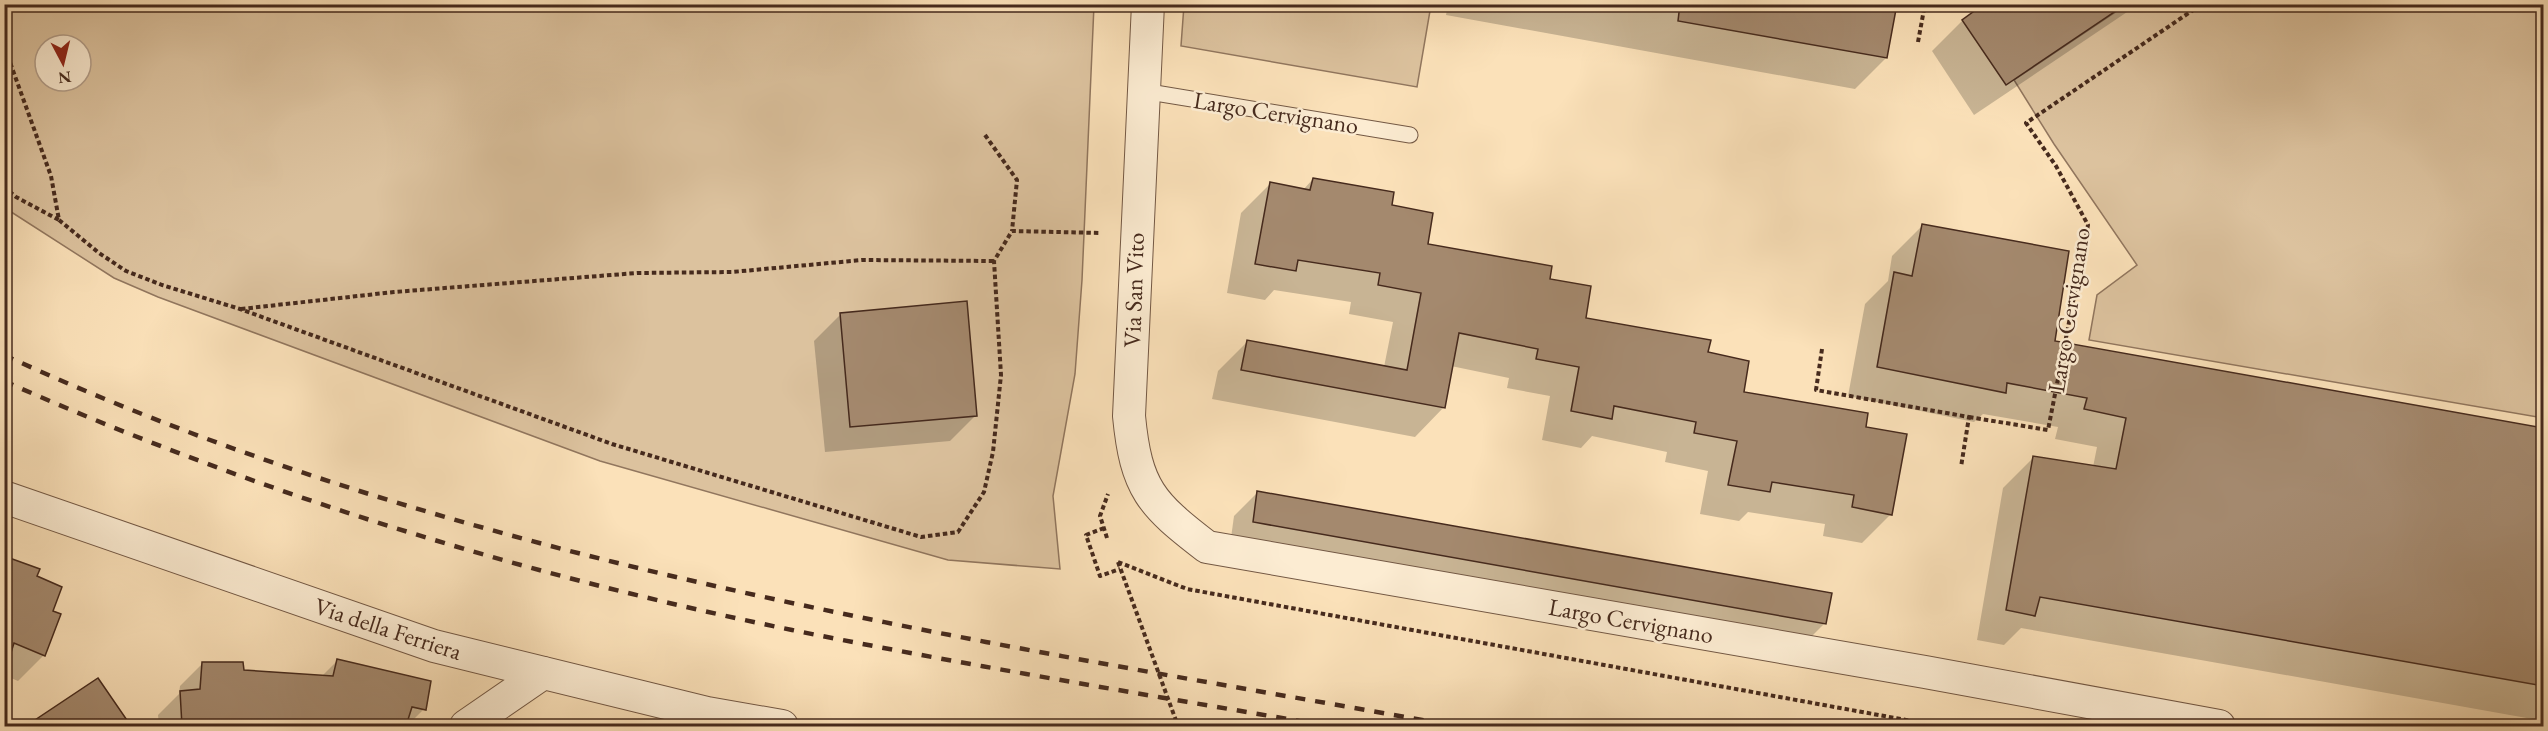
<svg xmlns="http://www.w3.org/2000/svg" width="2548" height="731" font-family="'EB Garamond',serif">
  <rect width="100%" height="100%" fill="#fbe1b9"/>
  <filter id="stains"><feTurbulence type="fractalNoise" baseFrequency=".00333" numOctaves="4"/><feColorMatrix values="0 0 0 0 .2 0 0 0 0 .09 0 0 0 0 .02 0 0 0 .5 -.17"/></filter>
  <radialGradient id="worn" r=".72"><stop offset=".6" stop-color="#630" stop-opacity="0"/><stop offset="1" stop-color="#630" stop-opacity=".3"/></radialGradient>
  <g fill="#dcc29e" stroke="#91765e" stroke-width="1.5" fill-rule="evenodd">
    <path d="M 4,5 L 1094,5 L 1082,280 L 1075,374 L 1053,496 L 1060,569 L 948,560 L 600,461 L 158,297 L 114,278 L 5,208 ZM 45,45 L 81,45 L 81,81 L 45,81 Z"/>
    <path d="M 1184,5 L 1184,4 L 1431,5 L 1417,87 L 1181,46 Z"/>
    <path d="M 2126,5 L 2543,5 L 2543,418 L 2089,340 L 2097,295 L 2137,265 L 2054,144 L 2014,80 Z"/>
  </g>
  <g fill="#0003">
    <path d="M 1448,4 L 1896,4 L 1886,58 L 1855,89 L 1446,15 Z"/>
    <path d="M 1987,4 L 2139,4 L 1974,115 L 1932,51 L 1962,21 Z"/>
    <path d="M 1313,179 L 1390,206 L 1426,245 L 1548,280 L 1584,319 L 1707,354 L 1742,393 L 1864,428 L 1891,514 L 1862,543 L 1823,536 L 1825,524 L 1748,512 L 1739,521 L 1700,514 L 1708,471 L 1665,462 L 1667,452 L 1592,436 L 1581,448 L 1542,440 L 1550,396 L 1507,388 L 1509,378 L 1451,366 L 1444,407 L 1415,437 L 1212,399 L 1218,371 L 1247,342 L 1384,367 L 1393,322 L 1349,314 L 1351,302 L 1274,290 L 1265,300 L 1227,293 L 1241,213 L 1270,184 L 1303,190 Z"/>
    <path d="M 1922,226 L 2053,342 L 2544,430 L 2544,721 L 2021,628 L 2004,645 L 1977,640 L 2003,488 L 2033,458 L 2093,467 L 2097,447 L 2055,439 L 2058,427 L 1983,414 L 1974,422 L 1848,396 L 1865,304 L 1888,281 L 1892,256 Z"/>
    <path d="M 840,315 L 976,415 L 950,441 L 825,452 L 814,341 Z"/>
    <path d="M 1258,492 L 1830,594 L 1824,624 L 1801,647 L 1230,545 L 1234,516 Z"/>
    <path d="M 4,558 L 35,577 L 44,655 L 18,681 L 4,675 Z"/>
    <path d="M 337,661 L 424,709 L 407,726 L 159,726 L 158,715 L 179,694 L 180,686 L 203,663 L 242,672 L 321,677 Z"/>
    <path d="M 98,680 L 129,726 L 32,726 L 39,719 Z"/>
  </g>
  <g fill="#a4896e" stroke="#462a1d" stroke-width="1.5">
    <path d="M 1680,4 L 1897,4 L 1887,58 L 1678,21 Z"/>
    <path d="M 1984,4 L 2126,4 L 2006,85 L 1962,20 Z"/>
    <path d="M 1313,178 L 1394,192 L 1392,205 L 1433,213 L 1428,244 L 1552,266 L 1550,279 L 1591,286 L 1586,318 L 1711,340 L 1708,352 L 1749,361 L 1744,392 L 1868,413 L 1866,427 L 1907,434 L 1892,515 L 1852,507 L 1854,495 L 1772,482 L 1770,492 L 1728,485 L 1737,441 L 1694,433 L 1696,422 L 1614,406 L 1612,419 L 1571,411 L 1579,367 L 1536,359 L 1538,349 L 1459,333 L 1445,408 L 1241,370 L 1247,340 L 1407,370 L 1421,293 L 1378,285 L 1380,273 L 1298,260 L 1296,271 L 1255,264 L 1270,182 L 1310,190 Z"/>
    <path d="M 1922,224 L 2069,251 L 2055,341 L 2544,428 L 2544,686 L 2040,597 L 2035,616 L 2006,610 L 2033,456 L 2116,469 L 2126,418 L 2084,409 L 2087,398 L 2007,383 L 2006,393 L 1877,367 L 1894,272 L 1912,276 Z"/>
    <path d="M 967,301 L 977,416 L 850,427 L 840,313 Z"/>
    <path d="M 1257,491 L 1832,593 L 1826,624 L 1253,522 Z"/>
    <path d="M 4,556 L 40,569 L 37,576 L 62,587 L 53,611 L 61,614 L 45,656 L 14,643 L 10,656 L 4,655 Z"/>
    <path d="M 337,659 L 431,681 L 426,710 L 412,707 L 406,726 L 182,726 L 180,691 L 200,689 L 202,662 L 243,662 L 244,670 L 333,676 Z"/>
    <path d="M 98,678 L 131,726 L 26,726 Z"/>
  </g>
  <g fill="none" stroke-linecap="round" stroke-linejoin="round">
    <g stroke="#735844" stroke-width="17">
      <path id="service" d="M 1143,91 L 1410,135"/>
    </g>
    <g stroke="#735844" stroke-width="34">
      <g id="minor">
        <path d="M 1148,4 L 1129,416 C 1136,489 1151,504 1207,547 L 1925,672 L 2219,726"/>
        <path d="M 4,497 L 434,646 L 707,713 L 782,726"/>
        <path d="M 466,726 L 543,673"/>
      </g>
    </g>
    <g stroke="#462a1d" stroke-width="4" stroke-dasharray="4.5 3" stroke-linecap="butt">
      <path d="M 4,34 L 7,54 L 51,176 L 59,220 L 16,197 L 4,187"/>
      <path d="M 1918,42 L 1925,4"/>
      <path d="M 2544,124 L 2540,135 L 2544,143"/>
      <path d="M 985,135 L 1017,180 L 1012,231"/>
      <path d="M 59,220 L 99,253 L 126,271 L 162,285 L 240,309 L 612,444 L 921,537 L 958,532 L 984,492 L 993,452 L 1001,375 L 994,261 L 1012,231 L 1101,233"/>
      <path d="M 241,309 L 394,292 L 637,273 L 732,272 L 862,260 L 994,261"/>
      <path d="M 1822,349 L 1816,390 L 1969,417 L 1961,467"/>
      <path d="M 1969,417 L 2048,430 L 2088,225 L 2056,166 L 2026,123 L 2202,4"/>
      <path d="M 1104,528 L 1086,535 L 1100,576 L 1120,569"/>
      <path d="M 1107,538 L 1100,516 L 1108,494"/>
      <path d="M 1118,562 L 1187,589 L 1939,726"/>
    </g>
    <use href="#service" stroke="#fcecd2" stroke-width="15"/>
    <use href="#minor" stroke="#fcecd2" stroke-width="32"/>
    <g stroke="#462a1d" stroke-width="4.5" stroke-dasharray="10 10" stroke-linecap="butt">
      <path d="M 4,355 C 462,566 965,638 1456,726"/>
      <path d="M 4,381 C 256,493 523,575 792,630 C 970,666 1149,695 1328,726"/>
    </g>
    <path stroke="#462a1d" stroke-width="4" stroke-dasharray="4.5 3" stroke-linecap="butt" d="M 1118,562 L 1178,726"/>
  </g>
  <g text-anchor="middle" stroke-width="5" stroke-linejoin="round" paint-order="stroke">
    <g font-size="24" fill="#462a1d" stroke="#fcecd2">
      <text transform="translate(1276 113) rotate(9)" y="8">Largo Cervignano</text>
      <text transform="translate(1134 290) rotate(-88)" y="8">Via San Vito</text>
      <text transform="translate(2069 310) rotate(-81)" y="8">Largo Cervignano</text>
      <text transform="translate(1631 621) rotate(10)" y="8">Largo Cervignano</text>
      <text transform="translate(388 629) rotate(18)" y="8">Via della Ferriera</text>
    </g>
  </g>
  <rect width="2548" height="731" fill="none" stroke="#fbe1b9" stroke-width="24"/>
  <rect x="6" y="6" width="2536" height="719" fill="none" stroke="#462a1d" stroke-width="3"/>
  <rect x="12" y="12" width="2524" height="707" fill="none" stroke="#462a1d" stroke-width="1.5"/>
  <g transform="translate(63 63) rotate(173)"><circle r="28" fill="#fcecd2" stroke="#b39e8a" stroke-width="1.5"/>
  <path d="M0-4.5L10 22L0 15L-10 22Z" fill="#8f2418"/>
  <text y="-9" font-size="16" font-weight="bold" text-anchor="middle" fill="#462a1d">N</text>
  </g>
  <rect width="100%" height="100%" filter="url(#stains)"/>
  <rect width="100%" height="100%" fill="url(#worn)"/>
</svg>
